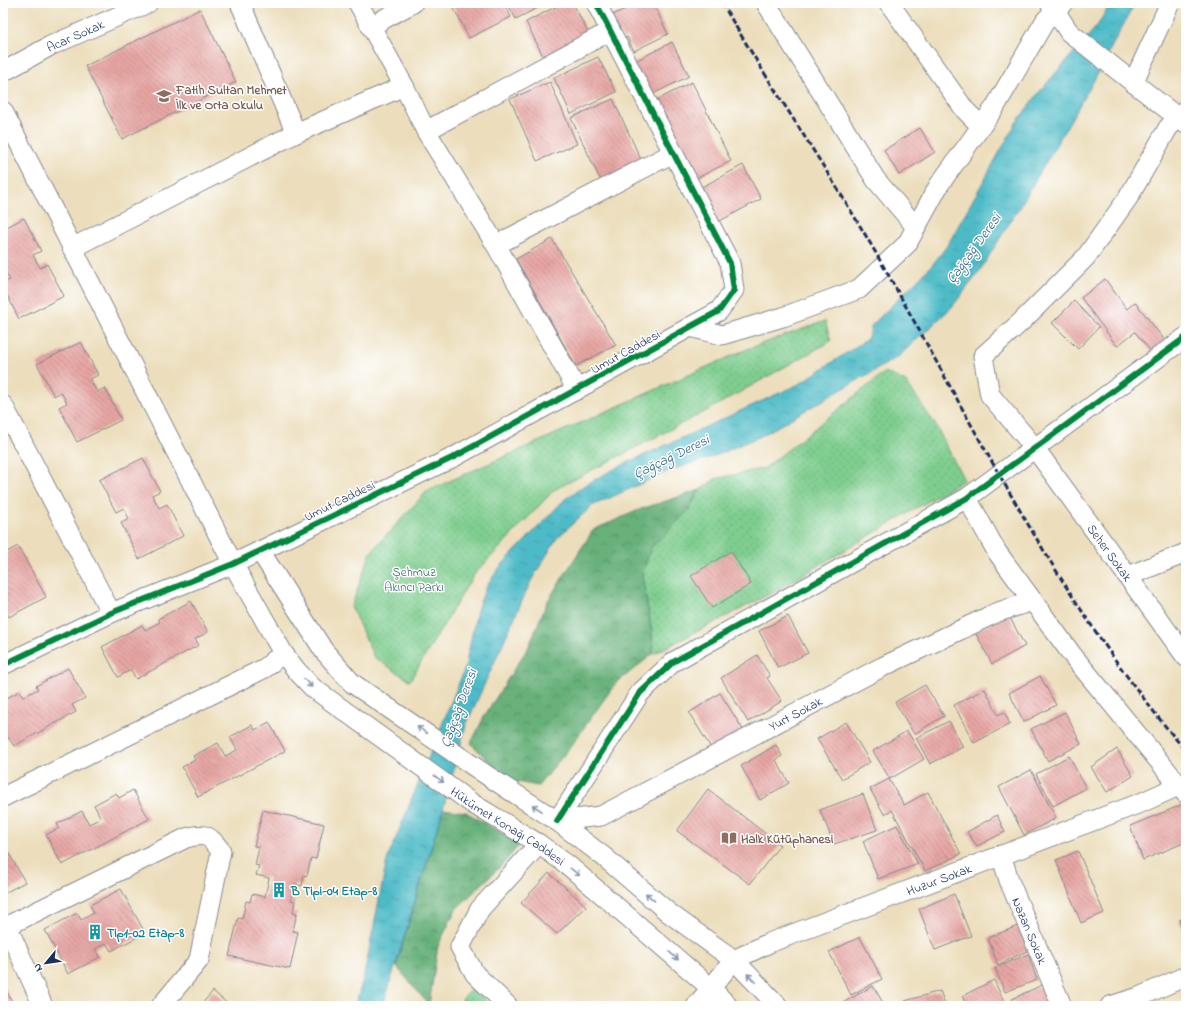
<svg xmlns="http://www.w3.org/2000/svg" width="1189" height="1009" font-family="'Indie Flower',sans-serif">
  <defs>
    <pattern id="grass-dots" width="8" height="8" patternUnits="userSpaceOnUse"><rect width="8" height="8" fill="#7fce8f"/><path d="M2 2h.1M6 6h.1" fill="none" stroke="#6db17e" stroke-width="1.8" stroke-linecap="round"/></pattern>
    <pattern id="forest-crowns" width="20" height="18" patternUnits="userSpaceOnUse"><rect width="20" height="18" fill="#67b17a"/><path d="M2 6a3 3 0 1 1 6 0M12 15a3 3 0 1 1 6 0" fill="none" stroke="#549067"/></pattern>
    <pattern id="water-ripples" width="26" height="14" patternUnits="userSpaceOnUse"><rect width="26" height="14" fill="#4ebbc7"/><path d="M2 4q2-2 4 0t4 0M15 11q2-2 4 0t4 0" fill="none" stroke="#4098a5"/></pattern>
    <pattern id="building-back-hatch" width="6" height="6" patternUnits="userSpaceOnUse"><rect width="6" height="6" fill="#e7a6a3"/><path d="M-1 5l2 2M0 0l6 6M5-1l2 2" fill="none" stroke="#ba8888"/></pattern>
  </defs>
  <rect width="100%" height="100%" fill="#fff"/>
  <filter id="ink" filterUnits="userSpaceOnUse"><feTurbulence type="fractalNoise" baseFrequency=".025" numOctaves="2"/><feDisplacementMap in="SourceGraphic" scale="8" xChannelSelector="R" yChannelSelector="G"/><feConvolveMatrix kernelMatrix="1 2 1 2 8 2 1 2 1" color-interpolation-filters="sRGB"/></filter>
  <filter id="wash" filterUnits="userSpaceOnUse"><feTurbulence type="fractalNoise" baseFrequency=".012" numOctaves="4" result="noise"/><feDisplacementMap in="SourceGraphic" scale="16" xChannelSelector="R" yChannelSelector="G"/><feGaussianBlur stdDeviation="0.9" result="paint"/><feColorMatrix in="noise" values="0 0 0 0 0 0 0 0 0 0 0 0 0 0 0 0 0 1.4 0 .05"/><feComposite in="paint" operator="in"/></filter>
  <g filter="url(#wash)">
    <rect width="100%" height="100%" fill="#ecdebc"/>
    <g fill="url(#grass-dots)" stroke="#4d7e76">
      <path d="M 825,321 L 831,341 L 710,409 L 554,490 L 473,576 L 410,681 L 374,657 L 351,607 L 371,552 L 427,491 L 747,349 Z"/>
      <path d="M 885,372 L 906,382 L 935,424 L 964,480 L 774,592 L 653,654 L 652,633 L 642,575 L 651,548 L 688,511 L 700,490 L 715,479 L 765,468 Z"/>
      <path d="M 473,986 L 490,1006 L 457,1006 Z"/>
    </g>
    <g fill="url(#forest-crowns)" stroke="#41706c">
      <path d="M 700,490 L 688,511 L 651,548 L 642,575 L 652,633 L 653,654 L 615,684 L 571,746 L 538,786 L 506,780 L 471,743 L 485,715 L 529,646 L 547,602 L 593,530 L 641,509 Z"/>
      <path d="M 443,809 L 466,812 L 520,844 L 502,865 L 456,909 L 438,946 L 429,1005 L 396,966 Z"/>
    </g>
    <path fill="url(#water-ripples)" stroke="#347592" d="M 1111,3 L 1135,3 L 1094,80 L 1019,208 L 977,275 L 952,307 L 898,357 L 761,436 L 712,457 L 671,470 L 592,506 L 557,538 L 531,581 L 466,725 L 443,809 L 383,1006 L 355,1006 L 363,980 L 387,860 L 465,668 L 477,610 L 486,587 L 499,568 L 565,499 L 585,485 L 616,468 L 799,384 L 866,340 L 869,335 L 872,325 L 933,264 L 947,246 L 1016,123 L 1040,91 L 1097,26 Z"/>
    <g id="blocks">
      <g fill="url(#building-back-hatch)">
        <path d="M 451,3 L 504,3 L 511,17 L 469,38 Z"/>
        <path d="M 507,3 L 547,3 L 516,19 Z"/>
        <path d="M 563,3 L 573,3 L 590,37 L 545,60 L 526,22 Z"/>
        <path d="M 637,3 L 653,3 L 668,34 L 634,51 L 627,37 L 623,39 L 611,16 Z"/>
        <path d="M 200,9 L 236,82 L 122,139 L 85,66 Z"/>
        <path d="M 672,42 L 689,76 L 649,96 L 632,63 Z"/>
        <path d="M 598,57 L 616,92 L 571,114 L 554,78 Z"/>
        <path d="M 550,82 L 577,144 L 537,161 L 510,99 Z"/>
        <path d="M 692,82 L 731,161 L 693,180 L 653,102 Z"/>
        <path d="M 613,99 L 643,164 L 602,183 L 571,118 Z"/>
        <path d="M 920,128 L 935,152 L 899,175 L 884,150 Z"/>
        <path d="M 743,165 L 761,199 L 716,223 L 698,189 Z"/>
        <path d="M 24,218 L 41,251 L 33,255 L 40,268 L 47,264 L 64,296 L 19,319 L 3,287 L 3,283 L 10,280 L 3,269 L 3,229 Z"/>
        <path d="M 552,239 L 616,345 L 576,366 L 516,259 Z"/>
        <path d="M 1105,279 L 1127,309 L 1135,302 L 1166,342 L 1152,353 L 1135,332 L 1117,346 L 1081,298 Z"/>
        <path d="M 1074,301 L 1099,327 L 1078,349 L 1052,323 Z"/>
        <path d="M 81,342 L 98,375 L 90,379 L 97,392 L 105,388 L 121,420 L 77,442 L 59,407 L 67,403 L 61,392 L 54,396 L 37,364 Z"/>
        <path d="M 143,458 L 160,491 L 152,495 L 159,508 L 167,504 L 183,536 L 139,559 L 121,523 L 129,519 L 124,508 L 116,512 L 99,480 Z"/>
        <path d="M 18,546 L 46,597 L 9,617 L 6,611 L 3,613 L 3,554 Z"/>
        <path d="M 731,551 L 751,584 L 712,608 L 691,576 Z"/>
        <path d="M 191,601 L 208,632 L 195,639 L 199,645 L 136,679 L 131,670 L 118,677 L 102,647 L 142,625 L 145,630 L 160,622 L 158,619 Z"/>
        <path d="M 1008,614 L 1025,646 L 992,664 L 975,632 Z"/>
        <path d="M 788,616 L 808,653 L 778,668 L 759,631 Z"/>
        <path d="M 757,655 L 770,676 L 767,678 L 782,701 L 748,722 L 721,678 Z"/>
        <path d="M 68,668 L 85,698 L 72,705 L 76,712 L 14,746 L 8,737 L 3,740 L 3,700 L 20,691 L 23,697 L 38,689 L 36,686 Z"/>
        <path d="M 1040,676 L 1056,705 L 1024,722 L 1009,693 Z"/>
        <path d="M 925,685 L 944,716 L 914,734 L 895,702 Z"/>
        <path d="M 985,689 L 998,715 L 1004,712 L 1010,724 L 974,743 L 954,705 Z"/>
        <path d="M 720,693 L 744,731 L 713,751 L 689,713 Z"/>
        <path d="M 1065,712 L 1081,744 L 1048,761 L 1031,729 Z"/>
        <path d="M 949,721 L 963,747 L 930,764 L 916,738 Z"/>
        <path d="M 269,722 L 285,751 L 198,797 L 182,767 L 195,760 L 193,756 L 218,743 L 225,756 L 237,750 L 230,737 L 252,725 L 255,730 Z"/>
        <path d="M 846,722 L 870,762 L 842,779 L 817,739 Z"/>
        <path d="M 907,731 L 924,759 L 890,779 L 873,751 Z"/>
        <path d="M 776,745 L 782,756 L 776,760 L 789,783 L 760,800 L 741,766 Z"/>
        <path d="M 1117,749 L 1133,776 L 1107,792 L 1091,767 Z"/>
        <path d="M 1069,756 L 1086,788 L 1053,806 L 1036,774 Z"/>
        <path d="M 1031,770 L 1056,818 L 1024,835 L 999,787 Z"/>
        <path d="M 889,779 L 904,805 L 928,792 L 961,854 L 925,871 L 892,810 L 884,814 L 870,789 Z"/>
        <path d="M 708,789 L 780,845 L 750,884 L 677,831 Z"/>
        <path d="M 133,790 L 149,819 L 62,865 L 46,835 L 59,828 L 57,824 L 82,811 L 89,824 L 101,818 L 94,805 L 116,793 L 119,798 Z"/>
        <path d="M 863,794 L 877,830 L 834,844 L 820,810 Z"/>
        <path d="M 1186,803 L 1186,842 L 1143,860 L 1130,826 Z"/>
        <path d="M 263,810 L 324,824 L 316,859 L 311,858 L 307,876 L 304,875 L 302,886 L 294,884 L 291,900 L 295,901 L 293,912 L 297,913 L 293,931 L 298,932 L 290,969 L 229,956 L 238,918 L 242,919 L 246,901 L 250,902 L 252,894 L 265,897 L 269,878 L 256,875 L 259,866 L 255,865 L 259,847 L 254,846 Z"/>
        <path d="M 997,815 L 1005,832 L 977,846 L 967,832 Z"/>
        <path d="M 897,825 L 918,864 L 878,879 L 863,841 Z"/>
        <path d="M 1078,851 L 1104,913 L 1081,923 L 1056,860 Z"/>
        <path d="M 9,853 L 25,882 L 3,894 L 3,857 Z"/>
        <path d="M 549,873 L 586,906 L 557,934 L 521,903 Z"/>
        <path d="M 121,889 L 145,933 L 111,951 L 106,943 L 95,949 L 100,957 L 68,974 L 45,930 L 77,913 L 81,920 L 94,913 L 90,905 Z"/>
        <path d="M 954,894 L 971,936 L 935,950 L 919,909 Z"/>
        <path d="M 1186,917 L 1186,937 L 1179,920 Z"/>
        <path d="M 1020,925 L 1031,949 L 998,965 L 988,938 Z"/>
        <path d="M 860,937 L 882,979 L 851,995 L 829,952 Z"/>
        <path d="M 1028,954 L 1037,980 L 1005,992 L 995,968 Z"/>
        <path d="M 994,980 L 1006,1006 L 967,1006 L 962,996 Z"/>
        <path d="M 3,984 L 12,1002 L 3,1006 Z"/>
        <path d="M 1044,984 L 1054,1006 L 1016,1006 L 1012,999 Z"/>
        <path d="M 873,986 L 885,1006 L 837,1006 Z"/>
        <path d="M 213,991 L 230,1006 L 200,1006 Z"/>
        <path d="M 940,991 L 946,1006 L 907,1006 L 905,1001 Z"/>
      </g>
    </g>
  </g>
  <g filter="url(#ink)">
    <use href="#blocks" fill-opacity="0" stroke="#84868d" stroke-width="1"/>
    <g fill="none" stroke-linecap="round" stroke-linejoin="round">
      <g stroke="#84868d" stroke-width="21">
        <g id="minor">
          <path d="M 240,3 L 296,133"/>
          <path d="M 358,3 L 404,86 L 426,131 L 496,245 L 577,390"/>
          <path d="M 766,3 L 876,180 L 916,227"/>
          <path d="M 889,3 L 965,110 L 981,126"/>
          <path d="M 1050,3 L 1069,32 L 1186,124"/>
          <path d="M 371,26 L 413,3"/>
          <path id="s1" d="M 3,72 L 50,46 L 148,3"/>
          <path d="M 1133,83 L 1170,3"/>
          <path id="s2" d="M 1186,109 L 1168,128 L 1128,198 L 1086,257 L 1022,321 L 983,356 L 990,395 L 1034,447 L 1186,657"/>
          <path d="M 3,111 L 233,564 L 283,653 L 265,668 L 3,797"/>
          <path d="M 426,131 L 610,31"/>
          <path d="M 496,245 L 673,153"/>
          <path d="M 72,248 L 296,133 L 404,86"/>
          <path d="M 690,327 L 722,335 L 783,317 L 859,289 L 907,244 L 939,185 L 995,107 L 1045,21 L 1063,3"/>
          <path d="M 3,405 L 111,613"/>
          <path d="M 967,498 L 997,552 L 1073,656 L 1186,794"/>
          <path d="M 260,551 L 324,651 L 352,683 L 488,776 L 557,821 L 603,856 L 669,913 L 734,960 L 778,1006"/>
          <path d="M 1128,576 L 1186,553"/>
          <path id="s3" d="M 283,653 L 297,671 L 313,688 L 473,804 L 539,844 L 569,866 L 712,989 L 728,1006"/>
          <path d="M 3,665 L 111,613 L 233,564 L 454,457 L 719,311 L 734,290 L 730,263 L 596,3"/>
          <path d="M 557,821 L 640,693 L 673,662 L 967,498 L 1186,337"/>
          <path id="s4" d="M 557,821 L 601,816 L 882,667 L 998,612 L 1033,601"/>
          <path id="s5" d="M 1001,855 L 1010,883 L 1062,1006"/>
          <path d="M 7,926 L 43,1006"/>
          <path d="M 3,928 L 186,838 C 206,833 208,834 221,851 L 199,960 L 161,1006"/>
          <path d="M 508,1006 L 475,974 L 460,947 L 480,909 L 539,844"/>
          <path id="s6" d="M 696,1006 L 734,960 L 769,943 L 1143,802 L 1178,786"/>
          <path d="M 1110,1006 L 1139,997 L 1186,976"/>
        </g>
      </g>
      <use href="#minor" stroke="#fff" stroke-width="19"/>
      <path stroke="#1b2f5e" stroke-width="3" stroke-dasharray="6 3" stroke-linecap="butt" d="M 722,3 C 770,86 825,165 873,248 C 971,419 1057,600 1186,751"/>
      <g stroke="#fff" stroke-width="8">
        <g id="cycleway">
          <path d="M 3,665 L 111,613 L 233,564 L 454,457 L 719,311 L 734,290 L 730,263 L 596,3"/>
          <path d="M 557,821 L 640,693 L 673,662 L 967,498 L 1186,337"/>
        </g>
      </g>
      <use href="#cycleway" stroke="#00873e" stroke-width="6"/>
    </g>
    <defs><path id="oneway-shaft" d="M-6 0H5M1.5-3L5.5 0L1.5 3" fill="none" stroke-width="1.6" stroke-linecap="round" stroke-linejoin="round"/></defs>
    <g stroke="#8d97ae">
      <use href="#oneway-shaft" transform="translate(308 683) rotate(46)"/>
      <use href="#oneway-shaft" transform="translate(422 730) rotate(-145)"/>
      <use href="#oneway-shaft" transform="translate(439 779) rotate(36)"/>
      <use href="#oneway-shaft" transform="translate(537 808) rotate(-147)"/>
      <use href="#oneway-shaft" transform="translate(575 872) rotate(39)"/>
      <use href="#oneway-shaft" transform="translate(650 897) rotate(-139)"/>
      <use href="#oneway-shaft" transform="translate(674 956) rotate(41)"/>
      <use href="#oneway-shaft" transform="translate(751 978) rotate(-134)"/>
    </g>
  </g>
  <defs>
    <g id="school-bare" transform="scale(1.2)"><path d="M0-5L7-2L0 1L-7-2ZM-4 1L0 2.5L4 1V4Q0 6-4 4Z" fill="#8d6e63" stroke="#fff" stroke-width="2.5" paint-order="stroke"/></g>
    <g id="library-bare" transform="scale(1.2)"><path d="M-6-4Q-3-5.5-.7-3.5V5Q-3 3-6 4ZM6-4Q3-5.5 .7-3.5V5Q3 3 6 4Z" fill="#8d6e63" stroke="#fff" stroke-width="2.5" paint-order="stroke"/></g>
    <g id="building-bare" transform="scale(1.2)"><path d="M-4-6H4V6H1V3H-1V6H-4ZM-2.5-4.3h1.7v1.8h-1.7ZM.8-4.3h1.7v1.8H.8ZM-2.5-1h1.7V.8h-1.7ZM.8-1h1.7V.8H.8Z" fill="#0f9aa8" stroke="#fff" stroke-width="2.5" paint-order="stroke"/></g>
  </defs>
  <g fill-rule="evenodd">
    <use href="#school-bare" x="164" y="96"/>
    <use href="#library-bare" x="729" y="838"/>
    <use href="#building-bare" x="279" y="890"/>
    <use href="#building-bare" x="95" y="932"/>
  </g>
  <g text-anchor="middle" stroke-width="3" stroke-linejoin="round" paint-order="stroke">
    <g font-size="13" fill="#1b2f5e" stroke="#fff">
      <text dy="5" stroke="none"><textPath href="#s1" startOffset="81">Acar Sokak</textPath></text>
      <text transform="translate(625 351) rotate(-29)" y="5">Umut Caddesi</text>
      <text transform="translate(339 500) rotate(-26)" y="5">Umut Caddesi</text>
      <text dy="5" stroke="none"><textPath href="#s2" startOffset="560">Seher Sokak</textPath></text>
      <text dy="5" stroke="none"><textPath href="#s4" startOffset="264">Yurt Sokak</textPath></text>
      <text dy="5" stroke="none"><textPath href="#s3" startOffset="285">Hükümet Konağı Caddesi</textPath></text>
      <text dy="5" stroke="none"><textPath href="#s6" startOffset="280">Huzur Sokak</textPath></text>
      <text dy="5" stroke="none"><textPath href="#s5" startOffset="81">Nazan Sokak</textPath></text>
    </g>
    <g font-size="13" font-weight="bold" fill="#785e54" stroke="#fff" text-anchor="start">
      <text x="176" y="94">Fatih Sultan Mehmet<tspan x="176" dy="15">İlk ve Orta Okulu</tspan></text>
      <text x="741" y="843">Halk Kütüphanesi</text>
    </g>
    <g font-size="13" fill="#395f6d" stroke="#fff">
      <text x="414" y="576">Şehmuz<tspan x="414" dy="15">Akıncı Parkı</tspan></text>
    </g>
    <g font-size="13" font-weight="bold" fill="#0d838f" stroke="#fff" text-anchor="start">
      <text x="291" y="895">B Tipi-04 Etap-8</text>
      <text x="107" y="937">Tip1-02 Etap-8</text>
    </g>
    <g font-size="14" font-style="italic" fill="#2d6083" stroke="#fff">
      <text transform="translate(973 248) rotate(-54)" y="5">Çağçağ Deresi</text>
      <text transform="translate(671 456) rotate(-26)" y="5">Çağçağ Deresi</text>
      <text transform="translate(458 708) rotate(-70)" y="5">Çağçağ Deresi</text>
    </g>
  </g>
  <rect width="1189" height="1009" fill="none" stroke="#fff" stroke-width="16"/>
  <g transform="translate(46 963) rotate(241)" stroke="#ffffff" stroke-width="3" paint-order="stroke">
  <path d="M0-3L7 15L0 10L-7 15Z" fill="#1b2f5e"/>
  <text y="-6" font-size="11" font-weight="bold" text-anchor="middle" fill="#1b2f5e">N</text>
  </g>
</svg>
